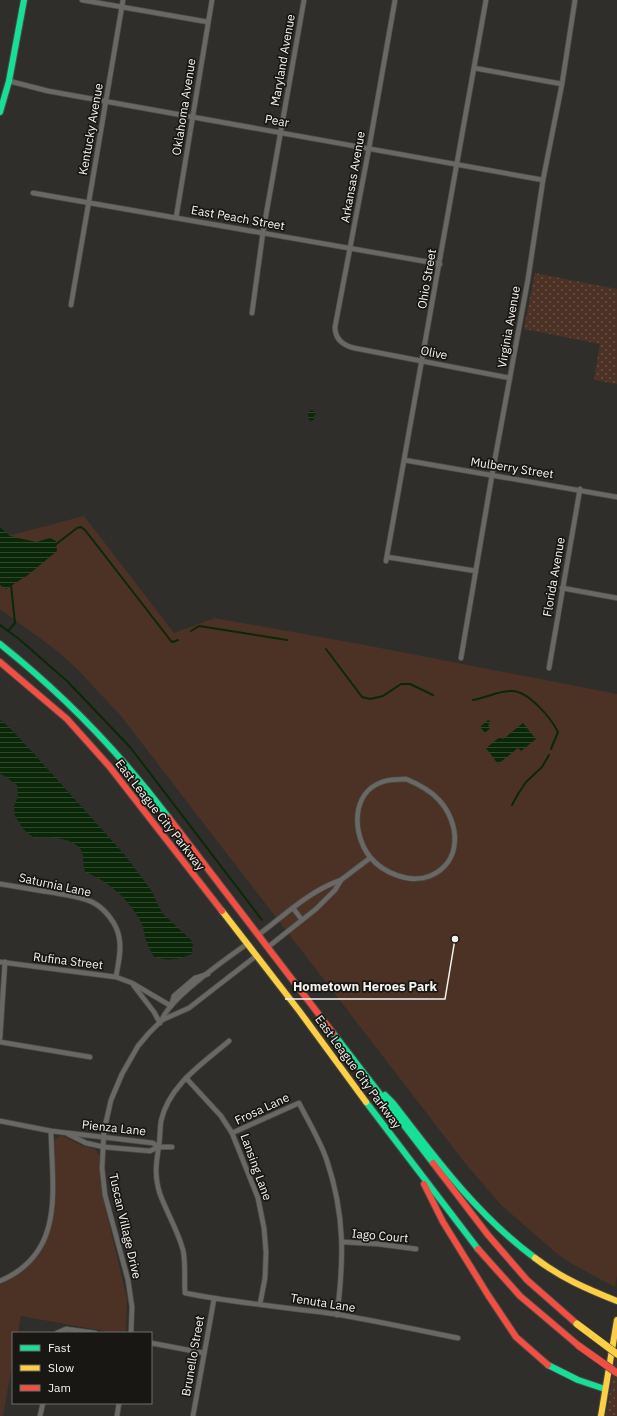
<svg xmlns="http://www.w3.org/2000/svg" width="617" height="1416" font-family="'IBM Plex Sans',sans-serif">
  <defs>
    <pattern id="grass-dots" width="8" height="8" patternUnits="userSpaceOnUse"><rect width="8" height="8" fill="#4c3225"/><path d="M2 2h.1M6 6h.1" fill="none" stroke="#665045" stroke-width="1.8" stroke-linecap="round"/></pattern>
    <pattern id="water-rules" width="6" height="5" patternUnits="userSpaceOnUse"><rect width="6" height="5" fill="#0a2808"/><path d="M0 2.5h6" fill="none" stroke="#2e482c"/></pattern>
  </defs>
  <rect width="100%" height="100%" fill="#2f2e2b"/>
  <g fill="url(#grass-dots)">
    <path d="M 535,273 L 617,289 L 617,384 L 594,380 L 600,344 L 524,329 Z"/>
    <path d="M 617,1348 L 617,1416 L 606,1416 Z"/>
  </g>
  <g fill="#4c3225">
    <path d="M 84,516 L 174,633 L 215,618 L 365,645 L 617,694 L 617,1276 L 615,1287 L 572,1264 L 555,1252 L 500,1204 L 465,1163 L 121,716 L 78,670 L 60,653 L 0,609 L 0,538 Z"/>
    <path d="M 60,1136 L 63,1136 L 80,1145 L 95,1149 L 99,1155 L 100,1179 L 103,1197 L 127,1299 L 126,1331 L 124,1333 L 115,1333 L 21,1316 L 18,1333 L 13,1333 L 13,1360 L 3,1416 L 0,1416 L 0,1285 C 6,1282 11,1279 16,1275 C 64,1245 55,1190 54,1141 L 55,1139 Z"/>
  </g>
  <g fill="url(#water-rules)">
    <path d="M 312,410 L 316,413 L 314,416 L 314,420 L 310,421 L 308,418 L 308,412 Z"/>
    <path d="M 0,527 L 10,536 L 36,542 L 50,538 L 56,541 L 57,551 L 28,575 L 6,589 L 0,585 Z"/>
    <path d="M 0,720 L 8,726 L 35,755 L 124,854 L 151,890 L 162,913 L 193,942 L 192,954 C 177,960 169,961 154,957 C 151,952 148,946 146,940 C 144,934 144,928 141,922 C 129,900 109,881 85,872 C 83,865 84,856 81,850 C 73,837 48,837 34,838 L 23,829 L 15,816 L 14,806 L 18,796 L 17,785 L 3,775 L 0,774 Z"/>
    <path d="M 488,720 L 491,722 L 488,725 L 490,728 L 485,733 L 480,727 Z"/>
    <path d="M 523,723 L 536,739 L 521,751 L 518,748 L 498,764 L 486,748 L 500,737 L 503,739 Z"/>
  </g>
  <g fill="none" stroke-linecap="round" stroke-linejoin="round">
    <g stroke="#0a2808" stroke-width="2">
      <path d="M 55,545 L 77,528 L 81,527 L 85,530 L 171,641 L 173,642 L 178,640"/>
      <path d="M 0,625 L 19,639 L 67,681 L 130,747 L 262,920"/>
      <path d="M 8,631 L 15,623 L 11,585"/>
      <path d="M 191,631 L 199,626 L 287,640"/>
      <path d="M 326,649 L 362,697 L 370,699 L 383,696 L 401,684 L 410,684 L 433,695"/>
      <path d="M 473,700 C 486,698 500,690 513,691 C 529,692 551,718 558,732 L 551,749"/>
      <path d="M 512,805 L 518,794 L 526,782 L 542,767 L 549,755"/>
    </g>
    <g stroke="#4b4b48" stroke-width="6">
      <g id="street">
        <path d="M 82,0 L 208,22"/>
        <path d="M 395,0 L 369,148 L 335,327 C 335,339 342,345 354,348 L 510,378"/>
        <path d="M 474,68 L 562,84"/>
        <path d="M 9,81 L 48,91 L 543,180"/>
        <path d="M 33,193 L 440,264"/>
        <path d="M 176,218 L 212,0"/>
        <path d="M 71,305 L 91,189 L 123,0"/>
        <path d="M 252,313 L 263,232 L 304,0"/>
        <path d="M 404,460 L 617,497"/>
        <path d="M 387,557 L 476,571"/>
        <path d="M 386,561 L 486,0"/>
        <path d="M 562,588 L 617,598"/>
        <path d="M 461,658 L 492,475 L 528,279 L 543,180 L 562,84 L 575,0"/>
        <path d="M 549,668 L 580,489"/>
        <path d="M 406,779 C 418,784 430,790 439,800 C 460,823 463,862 430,876 C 410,884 383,873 370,857 C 352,834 351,793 382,782 C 389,779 398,780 406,779 Z"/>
        <path d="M 0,884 C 22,888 45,891 67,895 C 76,897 86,898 94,903 C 105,909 117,924 119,937 C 122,950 118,964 116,977"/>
        <path d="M 293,908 L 302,920"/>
        <path d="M 258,935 C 285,915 309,891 341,880"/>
        <path d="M 268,947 L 316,909 L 335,890 L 341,880 L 370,858"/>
        <path d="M 0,962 L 116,977 L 132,983 L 171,1006 L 174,996 L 195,978 L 208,974"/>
        <path d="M 134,986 L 154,1012 L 160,1023"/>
        <path d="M 162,1020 C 169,999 227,958 247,944"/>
        <path d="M 0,1038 L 5,962"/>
        <path d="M 229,1041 C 202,1064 169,1085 161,1121 C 160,1129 160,1137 159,1145 C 156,1164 154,1175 160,1194 C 167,1213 178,1231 183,1250 C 186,1263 184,1280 185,1293 C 234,1303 285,1307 335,1314 C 377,1321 417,1330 458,1338"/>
        <path d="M 0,1042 L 90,1057"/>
        <path d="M 186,1078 L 221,1116 L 232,1133 L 258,1198 L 264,1228 L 266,1252 L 265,1278 L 260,1304"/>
        <path d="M 0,1121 L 51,1131 L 153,1143 L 158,1147"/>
        <path d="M 232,1133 L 299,1103 C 308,1121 321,1142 327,1161 C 345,1215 344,1259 337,1315"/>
        <path d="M 68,1134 L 86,1143 L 104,1147 L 150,1151 L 158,1147 L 172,1147"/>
        <path d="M 343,1242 L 378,1244 L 416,1249"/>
        <path d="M 0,1281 C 66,1253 52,1189 51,1131"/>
        <path d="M 57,1333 L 66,1329 L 95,1333"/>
        <path d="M 131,1333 L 132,1307 L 128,1280 L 105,1195 L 102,1168 L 104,1131 L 111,1100 L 122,1074 L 138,1046 L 149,1033 L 162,1020 L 189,1008 L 256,956"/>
        <path d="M 151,1343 L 204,1353"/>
        <path d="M 40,1416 L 43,1403"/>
        <path d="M 117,1416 L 119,1403"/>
        <path d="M 193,1416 L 214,1299"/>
      </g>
    </g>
    <g stroke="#4b4b48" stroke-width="8">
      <g id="fast">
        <path d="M 0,112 L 9,81 L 24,0"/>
        <path d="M 0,644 C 64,695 120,753 169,818"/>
        <path d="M 333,1033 L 433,1163"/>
        <path d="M 385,1095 L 393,1103 C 436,1159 478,1216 535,1258"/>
        <path d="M 366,1102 L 478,1249"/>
        <path d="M 548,1365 L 578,1380 L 605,1389"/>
      </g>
    </g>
    <g stroke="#4b4b48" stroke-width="8">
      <g id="slow">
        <path d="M 222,911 L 300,1012 L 366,1102"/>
        <path d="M 535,1258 C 561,1278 587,1289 617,1301"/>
        <path d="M 601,1416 L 617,1320"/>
      </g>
    </g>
    <g stroke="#4b4b48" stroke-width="8">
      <g id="jam">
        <path d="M 0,662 L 67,719 L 109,766 L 222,911"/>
        <path d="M 169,818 L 333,1033"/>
        <path d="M 433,1163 L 488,1235 L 527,1280 L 577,1324"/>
        <path d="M 424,1184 L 443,1222 L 488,1295 L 516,1337 L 548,1365"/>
        <path d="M 478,1249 L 520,1296 L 579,1346"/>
      </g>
    </g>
    <use href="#street" stroke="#696865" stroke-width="4.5"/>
    <use href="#fast" stroke="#16e098" stroke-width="6"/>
    <use href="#slow" stroke="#ffcf43" stroke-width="6"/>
    <use href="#jam" stroke="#f24e42" stroke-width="6"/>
    <g stroke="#4b4b48" stroke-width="8" stroke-linecap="butt">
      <path id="slow-bridge" d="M 577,1324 L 617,1354"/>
    </g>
    <g stroke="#4b4b48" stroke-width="8" stroke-linecap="butt">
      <path id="jam-bridge" d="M 579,1346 L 617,1373"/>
    </g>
    <use href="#slow-bridge" stroke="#ffcf43" stroke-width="7"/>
    <use href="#jam-bridge" stroke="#f24e42" stroke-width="7"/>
  </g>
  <g text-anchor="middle" stroke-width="3.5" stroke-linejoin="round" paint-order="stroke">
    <g font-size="12" fill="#f4f3ef" stroke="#181714">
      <text transform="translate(283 60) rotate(-80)" y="4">Maryland Avenue</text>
      <text transform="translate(184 107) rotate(-81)" y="4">Oklahoma Avenue</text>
      <text transform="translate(277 121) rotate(10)" y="4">Pear</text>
      <text transform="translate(91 129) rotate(-80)" y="4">Kentucky Avenue</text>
      <text transform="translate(353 177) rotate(-80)" y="4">Arkansas Avenue</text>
      <text transform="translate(238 218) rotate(10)" y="4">East Peach Street</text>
      <text transform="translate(427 279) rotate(-80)" y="4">Ohio Street</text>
      <text transform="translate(509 327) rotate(-80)" y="4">Virginia Avenue</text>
      <text transform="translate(434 353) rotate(11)" y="4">Olive</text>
      <text transform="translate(512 468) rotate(9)" y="4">Mulberry Street</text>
      <text transform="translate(554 577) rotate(-80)" y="4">Florida Avenue</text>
      <text transform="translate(160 815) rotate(52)" y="4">East League City Parkway</text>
      <text transform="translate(55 885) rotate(12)" y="4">Saturnia Lane</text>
      <text transform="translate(68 961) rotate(7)" y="4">Rufina Street</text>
      <text transform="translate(358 1072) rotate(54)" y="4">East League City Parkway</text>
      <text transform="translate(262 1109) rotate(-25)" y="4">Frosa Lane</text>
      <text transform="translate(114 1128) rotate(6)" y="4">Pienza Lane</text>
      <text transform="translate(256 1167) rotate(70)" y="4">Lansing Lane</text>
      <text transform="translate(125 1226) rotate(77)" y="4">Tuscan Village Drive</text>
      <text transform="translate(380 1236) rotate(5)" y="4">Iago Court</text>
      <text transform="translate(323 1303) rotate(9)" y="4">Tenuta Lane</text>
      <text transform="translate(193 1356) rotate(-80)" y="4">Brunello Street</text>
    </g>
  </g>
  <path fill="none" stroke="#f4f3ef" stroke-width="1.5" d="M455 939L445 999H285"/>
  <circle fill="#f4f3ef" stroke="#181714" stroke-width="1.5" cx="455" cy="939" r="4"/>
  <g font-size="13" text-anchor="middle" font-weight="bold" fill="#f4f3ef" stroke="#181714" stroke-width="3.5" stroke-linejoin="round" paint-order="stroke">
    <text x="365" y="991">Hometown Heroes Park</text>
  </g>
  <rect x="12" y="1332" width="140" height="72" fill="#181714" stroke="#706f6c"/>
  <rect x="20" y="1345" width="20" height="6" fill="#16e098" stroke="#706f6c"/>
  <text x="48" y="1352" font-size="12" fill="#f4f3ef">Fast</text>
  <rect x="20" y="1365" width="20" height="6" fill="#ffcf43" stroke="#706f6c"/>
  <text x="48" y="1372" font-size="12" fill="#f4f3ef">Slow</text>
  <rect x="20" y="1385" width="20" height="6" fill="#f24e42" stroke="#706f6c"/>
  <text x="48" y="1392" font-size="12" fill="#f4f3ef">Jam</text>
</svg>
